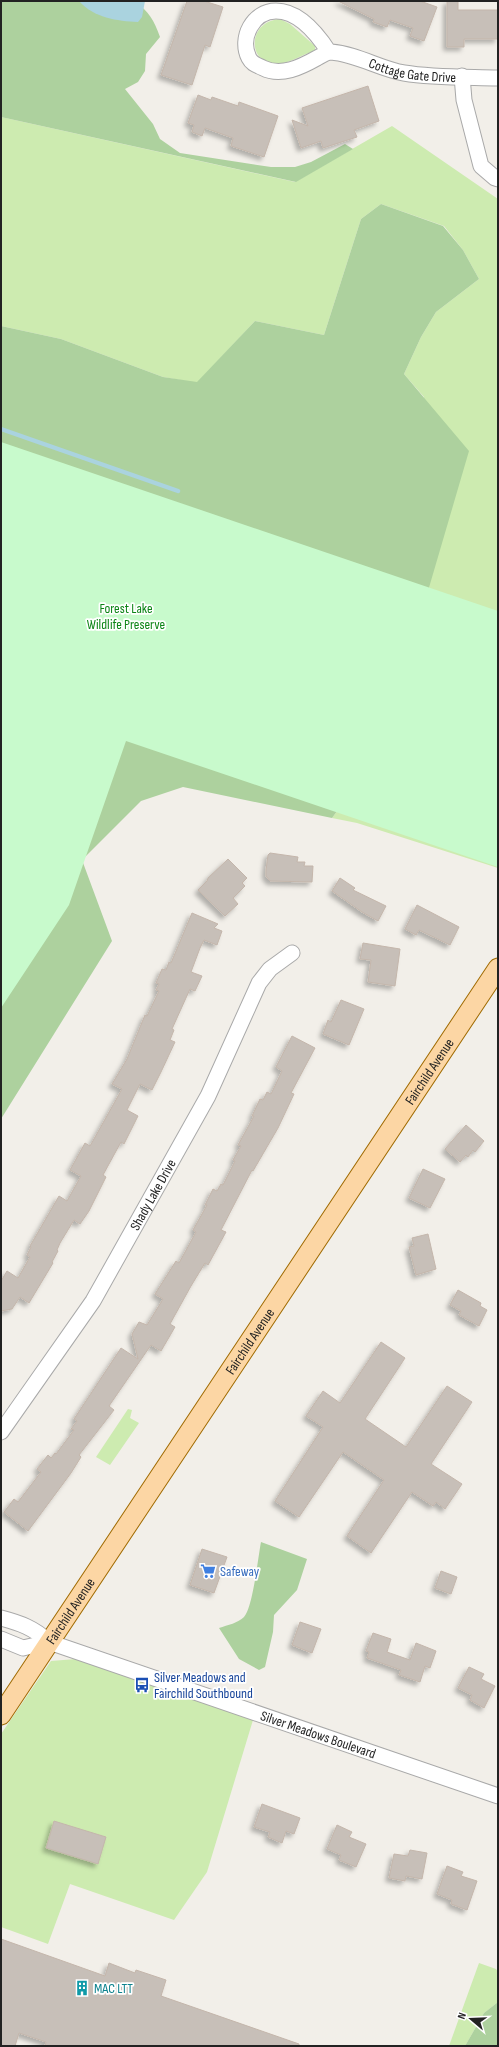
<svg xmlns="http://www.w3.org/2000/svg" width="499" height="2047" font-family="'Sofia Sans Condensed',sans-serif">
  <defs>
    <filter id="shadow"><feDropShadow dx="-3.5" dy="3.5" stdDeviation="2" flood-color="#0004"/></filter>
  </defs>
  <rect width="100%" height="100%" fill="#f2efe9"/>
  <g fill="#cdebb0">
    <path d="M 280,19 L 290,24 L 315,46 L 315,51 C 302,54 289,64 276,64 C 247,64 247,21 280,19 Z"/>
    <path d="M 1,117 L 295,182 L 392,126 L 498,199 L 498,868 L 357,823 L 332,818 L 357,784 L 428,591 L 424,397 L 404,374 L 421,337 L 436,312 L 479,279 L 463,250 L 444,226 L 381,204 L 361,219 L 324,335 L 255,321 L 197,383 L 163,377 L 61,339 L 1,326 Z"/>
    <path d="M 128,1409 L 132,1410 L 130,1418 L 139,1423 L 110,1465 L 96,1457 Z"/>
    <path d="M 76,1659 L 253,1720 L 207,1872 L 174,1920 L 70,1884 L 48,1944 L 1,1927 L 1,1734 L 51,1661 Z"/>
    <path d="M 479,1963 L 496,1969 L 498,1972 L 498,2002 L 484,2013 L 465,2046 L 449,2046 Z"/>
  </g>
  <g fill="#add19e">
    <path d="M 1,1 L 135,1 C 149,12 154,20 160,37 L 146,54 L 145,71 L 138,82 L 125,89 L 153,124 L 160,139 L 180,153 L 271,167 L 295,167 L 311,162 L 345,144 L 353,149 L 296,182 L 1,117 Z"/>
    <path d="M 381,204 L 443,226 L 463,250 L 479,279 L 436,312 L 421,337 L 404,374 L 469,451 L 428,591 L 357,784 L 332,818 L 183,787 L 141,801 L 82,860 L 112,941 L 1,1119 L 1,326 L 61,339 L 163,377 L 197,382 L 255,321 L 324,335 L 361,219 Z"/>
    <path d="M 261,1542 L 307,1559 L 297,1590 L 274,1615 L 273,1632 L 265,1667 L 259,1670 L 239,1659 L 219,1628 C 228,1625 238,1623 244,1617 C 253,1607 258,1557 261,1542 Z"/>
    <path d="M 498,2002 L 498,2046 L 465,2046 L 484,2013 Z"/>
  </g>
  <path fill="#c8facc" d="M 1,442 L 498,611 L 498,867 L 126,741 L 69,905 L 1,1008 Z"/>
  <path fill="#aad3df" d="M 79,1 L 145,1 L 142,17 L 138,22 C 117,21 94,18 79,1 Z"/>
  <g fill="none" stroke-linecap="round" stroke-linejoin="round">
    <path stroke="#aad3df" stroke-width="4.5" d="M 1,429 L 178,491"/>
  </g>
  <g fill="#c7bfb8" stroke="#c4b6ab" filter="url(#shadow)">
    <path d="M 187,1 L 204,1 L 223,7 L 210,47 L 205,45 L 192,85 L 161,75 Z"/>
    <path d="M 338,1 L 420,1 L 437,7 L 424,41 L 410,36 L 413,28 L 390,20 L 387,27 L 373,22 L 374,19 Z"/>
    <path d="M 447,1 L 458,1 L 458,10 L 498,10 L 498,39 L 464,39 L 464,47 L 447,47 Z"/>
    <path d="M 368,86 L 379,121 L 354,130 L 357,137 L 323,148 L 321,141 L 301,148 L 292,120 L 308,126 L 302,108 Z"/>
    <path d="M 198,95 L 211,100 L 212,97 L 238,106 L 239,102 L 278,116 L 264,157 L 231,146 L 233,138 L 205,128 L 202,136 L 192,132 L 194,125 L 188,123 Z"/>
    <path d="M 270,853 L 298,857 L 297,862 L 305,862 L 304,866 L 313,866 L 312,882 L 270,881 L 266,876 L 266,870 L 268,855 Z"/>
    <path d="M 228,859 L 247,878 L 242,883 L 245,886 L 233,898 L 238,904 L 225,916 L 198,890 L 207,881 L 208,878 Z"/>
    <path d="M 340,878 L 355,888 L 353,890 L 386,906 L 378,921 L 362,912 L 332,891 Z"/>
    <path d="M 417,905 L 459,927 L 450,945 L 419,930 L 416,935 L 405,929 Z"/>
    <path d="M 192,913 L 218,924 L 214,928 L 222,931 L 217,945 L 204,940 L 200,948 L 191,972 L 202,976 L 195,991 L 190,989 L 172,1029 L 174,1030 L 170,1040 L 175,1042 L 161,1072 L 152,1090 L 140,1084 L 127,1110 L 138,1116 L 124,1144 L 121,1142 L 103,1175 L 106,1177 L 89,1211 L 80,1224 L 74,1220 L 60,1243 L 57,1250 L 58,1251 L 52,1262 L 53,1263 L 29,1303 L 20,1297 L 12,1309 L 1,1311 L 1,1281 L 7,1271 L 18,1278 L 30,1257 L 27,1255 L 31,1247 L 30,1246 L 59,1196 L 67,1201 L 81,1176 L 70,1170 L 85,1143 L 90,1146 L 122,1089 L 112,1084 L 127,1059 L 145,1015 L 147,1016 L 159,991 L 156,990 L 159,984 L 156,983 L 162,969 L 166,970 L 169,962 L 171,963 Z"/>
    <path d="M 363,943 L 400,949 L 395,986 L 368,982 L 371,960 L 360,959 Z"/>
    <path d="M 341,1000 L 364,1009 L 349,1045 L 323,1034 L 328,1020 L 331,1022 Z"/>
    <path d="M 292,1036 L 315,1048 L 291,1093 L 294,1094 L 278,1128 L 253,1171 L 252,1170 L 221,1230 L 226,1232 L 208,1265 L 205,1263 L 191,1286 L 170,1324 L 175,1327 L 161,1351 L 151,1345 L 109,1406 L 114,1410 L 79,1455 L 81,1457 L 71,1473 L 28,1531 L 4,1512 L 14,1499 L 18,1502 L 41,1472 L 37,1469 L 48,1455 L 51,1458 L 55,1453 L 56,1454 L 74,1430 L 71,1429 L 77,1421 L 74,1419 L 121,1348 L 138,1359 L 132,1334 L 139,1322 L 147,1325 L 163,1299 L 155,1294 L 176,1261 L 179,1263 L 196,1232 L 193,1230 L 207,1205 L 205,1205 L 213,1189 L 217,1191 L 221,1184 L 223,1185 L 235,1161 L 233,1160 L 241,1146 L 238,1145 L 254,1116 L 252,1116 L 260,1099 L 263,1100 L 267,1092 L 271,1094 L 282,1071 L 276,1067 Z"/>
    <path d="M 466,1125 L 484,1141 L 475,1152 L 473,1150 L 468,1157 L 466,1155 L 460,1162 L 445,1149 Z"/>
    <path d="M 423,1169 L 445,1179 L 430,1208 L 409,1198 Z"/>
    <path d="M 428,1234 L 436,1269 L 416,1275 L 409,1247 L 414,1246 L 412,1238 Z"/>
    <path d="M 458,1290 L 481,1303 L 480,1306 L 487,1310 L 479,1326 L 459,1315 L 461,1311 L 450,1305 Z"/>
    <path d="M 381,1342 L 405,1358 L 365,1419 L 406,1447 L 447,1386 L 472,1402 L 431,1464 L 462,1484 L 445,1509 L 436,1502 L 433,1506 L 412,1492 L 371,1553 L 347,1536 L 384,1480 L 343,1452 L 299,1517 L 275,1501 L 323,1427 L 306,1416 L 323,1391 L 340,1403 Z"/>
    <path d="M 202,1549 L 227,1557 L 214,1593 L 190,1585 Z"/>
    <path d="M 441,1571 L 457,1577 L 451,1594 L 435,1588 Z"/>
    <path d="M 300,1622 L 321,1629 L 312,1653 L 292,1645 Z"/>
    <path d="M 373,1633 L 391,1639 L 387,1652 L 410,1660 L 416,1643 L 436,1651 L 430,1668 L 425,1666 L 420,1682 L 399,1675 L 401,1670 L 367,1658 L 369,1652 L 366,1651 Z"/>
    <path d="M 469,1667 L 484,1674 L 481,1679 L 495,1686 L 484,1708 L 470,1700 L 472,1695 L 458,1688 Z"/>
    <path d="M 262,1804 L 300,1818 L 294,1834 L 286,1831 L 282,1843 L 268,1837 L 270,1832 L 254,1827 Z"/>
    <path d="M 54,1821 L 106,1837 L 98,1864 L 46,1848 Z"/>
    <path d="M 337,1825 L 352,1832 L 349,1837 L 366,1844 L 356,1867 L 339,1860 L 341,1855 L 327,1849 Z"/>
    <path d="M 410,1850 L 427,1853 L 422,1879 L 406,1876 L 405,1881 L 389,1878 L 394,1854 L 408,1856 Z"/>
    <path d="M 447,1866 L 463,1872 L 461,1876 L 477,1881 L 467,1910 L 451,1904 L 452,1900 L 437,1894 Z"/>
    <path d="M 1,1939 L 105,1976 L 109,1963 L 135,1973 L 136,1970 L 166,1980 L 161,1996 L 299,2044 L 299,2046 L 45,2046 L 46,2042 L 19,2033 L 15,2046 L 1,2046 Z"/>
  </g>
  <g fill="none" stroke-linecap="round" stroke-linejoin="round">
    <g stroke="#a9a9a9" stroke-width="17">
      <g id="minor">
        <path id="s1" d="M 329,52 C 318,35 299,11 276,11 C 253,11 239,38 249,58 C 252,64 257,65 263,68 C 281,77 301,67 317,58 C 321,56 326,52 331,52 C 357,54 380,69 404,73 C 434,78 468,77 498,78"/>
        <path d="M 462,76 L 464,100 L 481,166 L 495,178 L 498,179"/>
        <path id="s2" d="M 1,1432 L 93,1301 L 208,1096 L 259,983 L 270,969 L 292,953"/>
        <path id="s3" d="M 1,1618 C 20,1623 34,1628 49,1642 L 498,1796"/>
        <path d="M 1,1639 L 23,1648 L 49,1642"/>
      </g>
    </g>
    <g stroke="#a06b00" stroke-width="21">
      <g id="major">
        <path id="s4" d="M 1,1715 L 498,968"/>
      </g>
    </g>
    <use href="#minor" stroke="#fff" stroke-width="15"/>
    <use href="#major" stroke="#fcd6a4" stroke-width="19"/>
  </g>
  <defs>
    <g id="supermarket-bare" transform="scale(1.2)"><path d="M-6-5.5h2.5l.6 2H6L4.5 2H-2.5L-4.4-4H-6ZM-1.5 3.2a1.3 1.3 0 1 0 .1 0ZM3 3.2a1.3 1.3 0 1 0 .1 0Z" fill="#3f7fe0" stroke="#fff" stroke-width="2.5" paint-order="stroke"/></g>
    <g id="bus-bare" transform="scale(1.2)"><path d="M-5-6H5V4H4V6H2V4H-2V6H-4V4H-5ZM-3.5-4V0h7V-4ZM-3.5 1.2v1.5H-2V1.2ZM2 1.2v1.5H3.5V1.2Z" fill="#1a4fb4" stroke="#fff" stroke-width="2.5" paint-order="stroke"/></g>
    <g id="building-bare" transform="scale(1.2)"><path d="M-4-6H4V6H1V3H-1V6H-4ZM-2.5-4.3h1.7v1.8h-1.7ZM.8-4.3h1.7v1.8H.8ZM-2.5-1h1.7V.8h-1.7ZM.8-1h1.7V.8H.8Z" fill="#0f9aa8" stroke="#fff" stroke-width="2.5" paint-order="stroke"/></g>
  </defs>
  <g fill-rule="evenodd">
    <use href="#supermarket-bare" x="208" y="1571"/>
    <use href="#bus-bare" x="142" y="1685"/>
    <use href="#building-bare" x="82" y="1988"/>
  </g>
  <g text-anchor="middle" stroke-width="3.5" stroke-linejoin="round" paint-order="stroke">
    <g font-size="14" fill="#222" stroke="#fff">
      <text dy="5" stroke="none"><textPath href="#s1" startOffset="308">Cottage Gate Drive</textPath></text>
      <text dy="5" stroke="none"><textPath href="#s4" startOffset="773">Fairchild Avenue</textPath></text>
      <text dy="5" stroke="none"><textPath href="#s2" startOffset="282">Shady Lake Drive</textPath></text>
      <text dy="5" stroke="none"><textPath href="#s4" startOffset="449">Fairchild Avenue</textPath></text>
      <text dy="5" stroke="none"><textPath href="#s4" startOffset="125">Fairchild Avenue</textPath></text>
      <text dy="5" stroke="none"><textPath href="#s3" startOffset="339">Silver Meadows Boulevard</textPath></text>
    </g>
    <g font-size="14" fill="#0c8416" stroke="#fff">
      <text x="126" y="613">Forest Lake<tspan x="126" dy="16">Wildlife Preserve</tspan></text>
    </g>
    <g font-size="14" fill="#366cbe" stroke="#fff" text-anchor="start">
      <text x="220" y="1576">Safeway</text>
    </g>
    <g font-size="14" fill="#164399" stroke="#fff" text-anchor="start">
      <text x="154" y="1682">Silver Meadows and<tspan x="154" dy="16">Fairchild Southbound</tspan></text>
    </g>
    <g font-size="14" fill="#0d838f" stroke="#fff" text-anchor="start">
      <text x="94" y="1993">MAC LTT</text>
    </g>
  </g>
  <rect width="499" height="2047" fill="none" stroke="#222222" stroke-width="4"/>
  <g transform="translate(471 2019) rotate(289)" stroke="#ffffff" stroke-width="3" paint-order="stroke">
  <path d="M0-3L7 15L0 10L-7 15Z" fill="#222222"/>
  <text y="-6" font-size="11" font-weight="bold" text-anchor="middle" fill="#222222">N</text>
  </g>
</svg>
